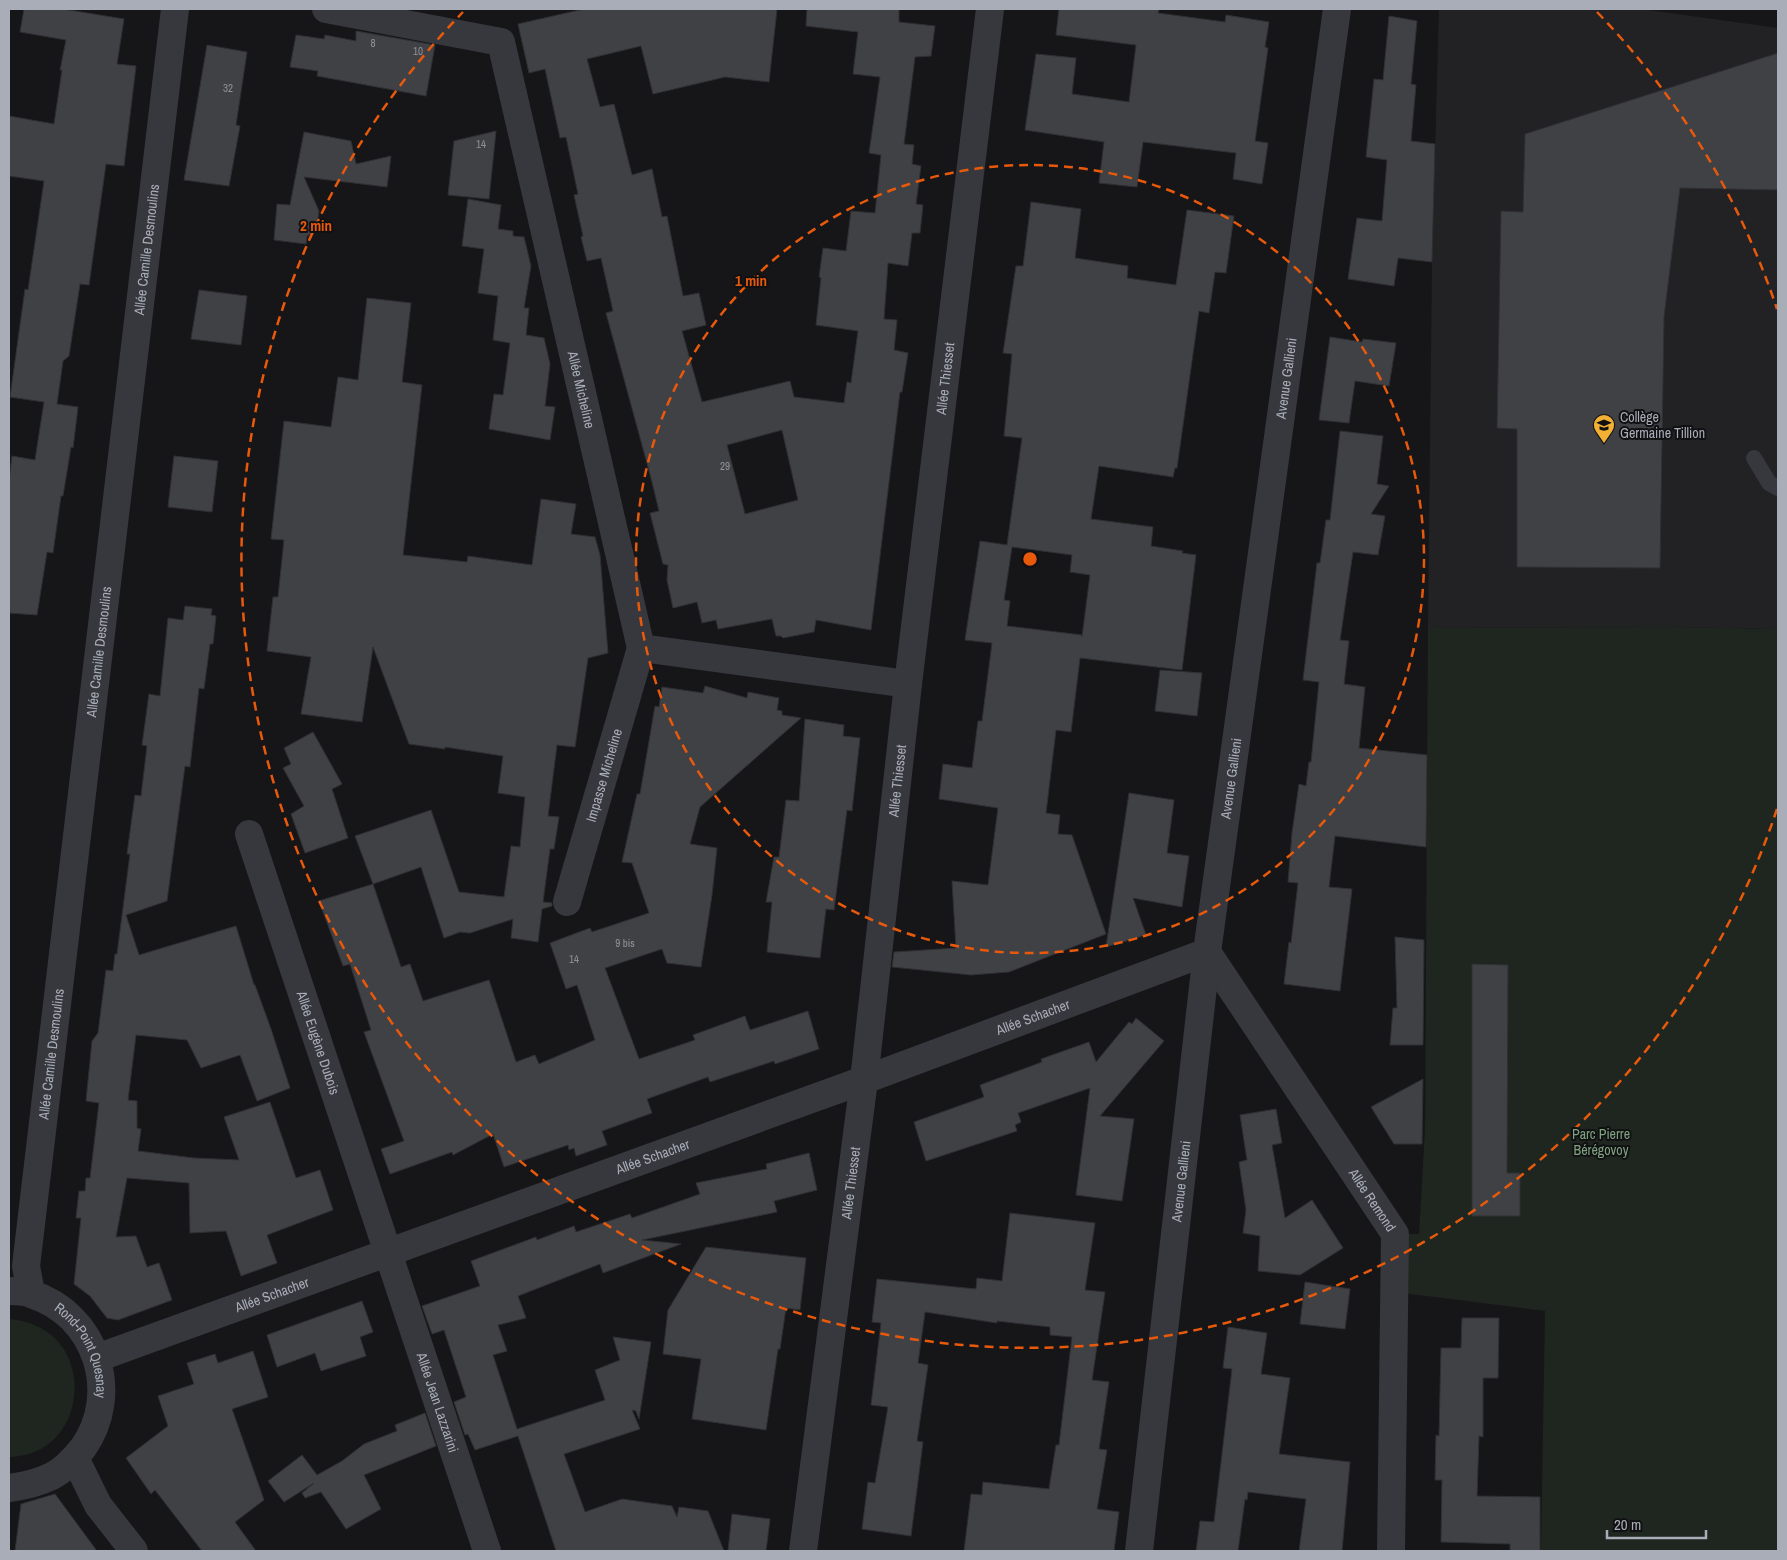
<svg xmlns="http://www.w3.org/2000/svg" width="1787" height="1560" font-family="'Archivo Narrow',sans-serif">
  <rect width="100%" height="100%" fill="#161618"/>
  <path fill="#222225" d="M 1439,9 L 1641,9 L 1778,28 L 1778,629 L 1669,627 L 1428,628 L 1432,262 Z"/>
  <g fill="#1e261f">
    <path d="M 1669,627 L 1778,629 L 1778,1551 L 1541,1551 L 1545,1311 L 1395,1292 L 1395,1234 L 1419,1234 L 1425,1131 L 1428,628 Z"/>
    <path d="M 9,1319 C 101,1326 92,1456 9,1457 Z"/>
  </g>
  <g fill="#404145" stroke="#303034" fill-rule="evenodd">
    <path d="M 24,9 L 63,9 L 124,19 L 117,64 L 136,66 L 124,166 L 106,164 L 89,285 L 80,284 L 69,356 L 63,361 L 57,404 L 78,407 L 73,448 L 71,447 L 63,496 L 61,496 L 53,553 L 47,552 L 37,615 L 9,613 L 9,480 L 12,456 L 35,460 L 44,402 L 10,397 L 25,289 L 28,290 L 44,181 L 9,176 L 9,116 L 54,124 L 62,70 L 60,70 L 66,40 L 20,32 Z"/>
    <path d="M 584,9 L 777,9 L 769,82 L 725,77 L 653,94 L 641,46 L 587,59 L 600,107 L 614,104 L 632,175 L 652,169 L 662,217 L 667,216 L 683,296 L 699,293 L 706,325 L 682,331 L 702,402 L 790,381 L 794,397 L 844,403 L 847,382 L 851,383 L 858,331 L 816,325 L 821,278 L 819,277 L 823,248 L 846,251 L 851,211 L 875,213 L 881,155 L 869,153 L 880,77 L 853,74 L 858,32 L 806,26 L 807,9 L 899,9 L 899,22 L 935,26 L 931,56 L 915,57 L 904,144 L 914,145 L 912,164 L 921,166 L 916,204 L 923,205 L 920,233 L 912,233 L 908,266 L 888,263 L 884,319 L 897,320 L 894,350 L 908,353 L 902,392 L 900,392 L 871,630 L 816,620 L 814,632 L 783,638 L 781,636 L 776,636 L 772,619 L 718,629 L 716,620 L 702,623 L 697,602 L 673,608 L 667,580 L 668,565 L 663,564 L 650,513 L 659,511 L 651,478 L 606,313 L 613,311 L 601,258 L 587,261 L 581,237 L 583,236 L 574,195 L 578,194 L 566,137 L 560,138 L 545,69 L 529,73 L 518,24 ZM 782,430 L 798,500 L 745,514 L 727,445 Z"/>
    <path d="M 1059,9 L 1159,9 L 1158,13 L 1225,22 L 1226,15 L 1269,22 L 1265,47 L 1268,48 L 1255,141 L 1268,143 L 1262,184 L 1233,179 L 1236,153 L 1143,142 L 1137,187 L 1099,183 L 1104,142 L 1025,130 L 1036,54 L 1076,58 L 1072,94 L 1129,102 L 1136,45 L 1056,35 Z"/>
    <path d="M 1389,16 L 1417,21 L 1411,84 L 1416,85 L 1411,141 L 1435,144 L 1432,262 L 1398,258 L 1394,286 L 1348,279 L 1357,218 L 1382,221 L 1387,160 L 1366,157 L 1374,79 L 1383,80 Z"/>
    <path d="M 356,31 L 435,45 L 426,96 L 317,76 L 318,71 L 290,67 L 296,35 L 324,39 L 325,35 L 356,41 Z"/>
    <path d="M 207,45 L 247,52 L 236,125 L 240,126 L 229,186 L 184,180 Z"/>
    <path d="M 1778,53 L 1778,190 L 1680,188 L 1664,317 L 1660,568 L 1517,567 L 1517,429 L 1497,428 L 1501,211 L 1523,212 L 1525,134 Z"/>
    <path d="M 496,131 L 489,199 L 448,195 L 454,141 Z"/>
    <path d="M 304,132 L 351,141 L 356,164 L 391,156 L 387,187 L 304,177 L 319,211 L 316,231 L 307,236 L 306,244 L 274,240 L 277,204 L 290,205 Z"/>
    <path d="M 468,199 L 501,205 L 498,229 L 513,231 L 513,236 L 524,237 L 531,266 L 524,308 L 529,308 L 526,335 L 544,338 L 550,364 L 545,406 L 555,407 L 550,440 L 489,429 L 494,394 L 503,395 L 510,343 L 493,340 L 498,296 L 478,293 L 484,249 L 462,246 Z"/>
    <path d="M 1031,202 L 1081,209 L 1075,258 L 1128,266 L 1127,278 L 1176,285 L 1187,210 L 1234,216 L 1226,273 L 1215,272 L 1209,313 L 1199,311 L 1177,468 L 1175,468 L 1173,477 L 1099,466 L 1091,519 L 1153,527 L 1151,546 L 1183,551 L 1182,553 L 1196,555 L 1182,670 L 1080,658 L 1071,732 L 1056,730 L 1046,813 L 1060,815 L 1058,834 L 1072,835 L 1106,934 L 1009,972 L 971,975 L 892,967 L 894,952 L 956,948 L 952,881 L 988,885 L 998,808 L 939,799 L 943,764 L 972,768 L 978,721 L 982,721 L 992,643 L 965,640 L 980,541 L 1007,545 L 1022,438 L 1004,436 L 1012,354 L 1003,353 L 1016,266 L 1023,266 ZM 1012,547 L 1072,555 L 1070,572 L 1090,575 L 1082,637 L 1082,635 L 1007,626 L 1010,601 L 1004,600 Z"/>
    <path d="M 199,290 L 247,296 L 241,345 L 191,339 Z"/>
    <path d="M 367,298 L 411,303 L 402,382 L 422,385 L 403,555 L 467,562 L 468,556 L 532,565 L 541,499 L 576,504 L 571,534 L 595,537 L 600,555 L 608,653 L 588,658 L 575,747 L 557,745 L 548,816 L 559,817 L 554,849 L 550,849 L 543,902 L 552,903 L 552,906 L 542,909 L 538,942 L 511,938 L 513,919 L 470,933 L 460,932 L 444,938 L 421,867 L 373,884 L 355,836 L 431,810 L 459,892 L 504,897 L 511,846 L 520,847 L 525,797 L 498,793 L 503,756 L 445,747 L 445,749 L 409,744 L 373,647 L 362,722 L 301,714 L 311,657 L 267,651 L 273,597 L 278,597 L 284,540 L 271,539 L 284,421 L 331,427 L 338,377 L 358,380 Z"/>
    <path d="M 1330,337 L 1362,342 L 1363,339 L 1396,343 L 1389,386 L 1355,381 L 1349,423 L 1319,420 Z"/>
    <path d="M 1340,431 L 1383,436 L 1377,484 L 1389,486 L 1371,514 L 1385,516 L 1378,555 L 1353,552 L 1340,640 L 1349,641 L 1344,684 L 1365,687 L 1359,748 L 1427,755 L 1426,847 L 1335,836 L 1329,887 L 1352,889 L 1340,991 L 1284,984 L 1289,942 L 1291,943 L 1298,883 L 1288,882 L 1292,833 L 1299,784 L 1306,786 L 1309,762 L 1311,762 L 1319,682 L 1303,680 L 1317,563 L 1320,563 L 1326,520 L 1330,520 Z"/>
    <path d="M 174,456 L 218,461 L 212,512 L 168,507 Z"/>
    <path d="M 185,606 L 212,609 L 211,615 L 216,616 L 213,644 L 210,644 L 204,689 L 199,688 L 190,767 L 185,766 L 167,901 L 126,915 L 139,955 L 236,926 L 254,985 L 255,985 L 271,1029 L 290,1088 L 257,1101 L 240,1055 L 201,1068 L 187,1040 L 136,1035 L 128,1100 L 137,1101 L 137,1128 L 141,1129 L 138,1151 L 194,1158 L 239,1160 L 224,1117 L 270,1102 L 296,1178 L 320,1170 L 333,1210 L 267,1235 L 277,1263 L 241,1276 L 226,1231 L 190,1233 L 189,1183 L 127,1178 L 116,1237 L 136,1236 L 147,1267 L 159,1263 L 172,1300 L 118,1320 L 107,1318 L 90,1296 L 74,1284 L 81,1218 L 76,1218 L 79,1191 L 85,1191 L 86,1178 L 90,1178 L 99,1103 L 86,1101 L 92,1041 L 98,1033 L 106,970 L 113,971 L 115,954 L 117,954 L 130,854 L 127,854 L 135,795 L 141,796 L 147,746 L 142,745 L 149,694 L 160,696 L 168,618 L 183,620 Z"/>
    <path d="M 1160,670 L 1202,673 L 1197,716 L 1155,711 Z"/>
    <path d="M 705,686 L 747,698 L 748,692 L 779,698 L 777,710 L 782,711 L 782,715 L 801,718 L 700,807 L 690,844 L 717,848 L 712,895 L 701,967 L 667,963 L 662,949 L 605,968 L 639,1059 L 695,1040 L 693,1035 L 745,1016 L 750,1030 L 808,1011 L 819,1049 L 775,1064 L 774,1061 L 710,1082 L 708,1077 L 647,1099 L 652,1113 L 602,1131 L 607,1145 L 576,1156 L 574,1148 L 569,1150 L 568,1145 L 504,1167 L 493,1134 L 453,1155 L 452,1152 L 390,1174 L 381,1149 L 404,1141 L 364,1032 L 371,1030 L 350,964 L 343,966 L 319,901 L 373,884 L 401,967 L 410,964 L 423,1001 L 489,980 L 516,1062 L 535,1055 L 539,1064 L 595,1040 L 577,985 L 566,989 L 550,943 L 590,928 L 592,932 L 649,913 L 632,863 L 622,862 L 637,794 L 640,794 L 655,706 L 659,707 L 662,687 L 703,693 Z"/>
    <path d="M 805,719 L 844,725 L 843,736 L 860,738 L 852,811 L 847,810 L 834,910 L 826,909 L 820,958 L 767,952 L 772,902 L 766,902 L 774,857 L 779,857 L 786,800 L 799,801 Z"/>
    <path d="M 313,732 L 342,784 L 332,789 L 348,838 L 305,853 L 291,814 L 304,806 L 283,768 L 291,764 L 284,748 Z"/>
    <path d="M 1129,793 L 1174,800 L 1167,853 L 1189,856 L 1182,907 L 1133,898 L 1146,935 L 1106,947 Z"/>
    <path d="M 1395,937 L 1424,940 L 1423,1045 L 1390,1045 L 1393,1008 L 1397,1008 Z"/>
    <path d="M 1472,964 L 1508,965 L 1507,1173 L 1520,1173 L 1520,1216 L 1472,1216 Z"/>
    <path d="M 1136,1018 L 1164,1041 L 1100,1116 L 1134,1119 L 1122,1201 L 1076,1195 L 1090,1088 L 1018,1113 L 1021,1122 L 1015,1125 L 1017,1131 L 926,1161 L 914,1122 L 984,1097 L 980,1085 L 1042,1062 L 1041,1059 L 1089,1042 L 1096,1062 L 1129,1022 L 1132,1024 Z"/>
    <path d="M 1423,1079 L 1422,1144 L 1394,1144 L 1371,1107 Z"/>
    <path d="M 1276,1109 L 1282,1143 L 1272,1145 L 1285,1218 L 1312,1200 L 1343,1248 L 1300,1275 L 1258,1271 L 1260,1236 L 1243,1233 L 1246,1210 L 1239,1162 L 1247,1160 L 1240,1115 Z"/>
    <path d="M 809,1153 L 817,1190 L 774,1201 L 777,1212 L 642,1240 L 681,1244 L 603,1273 L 600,1264 L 518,1296 L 526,1318 L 498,1325 L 507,1351 L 493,1355 L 517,1429 L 605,1400 L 595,1370 L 620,1360 L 613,1337 L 651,1342 L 639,1419 L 636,1411 L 632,1410 L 640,1429 L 564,1454 L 585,1512 L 622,1499 L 672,1506 L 677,1517 L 679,1507 L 708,1511 L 724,1551 L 556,1551 L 518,1436 L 475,1450 L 468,1434 L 465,1435 L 454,1402 L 466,1397 L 444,1330 L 432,1334 L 422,1306 L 480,1286 L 471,1261 L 536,1237 L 537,1240 L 574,1226 L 576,1232 L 630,1214 L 632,1218 L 700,1194 L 696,1183 L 767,1169 L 766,1164 Z"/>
    <path d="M 1010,1213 L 1095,1223 L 1085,1290 L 1105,1292 L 1092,1380 L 1109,1382 L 1099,1449 L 1107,1450 L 1097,1509 L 1119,1512 L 1114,1551 L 964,1551 L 971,1494 L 982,1495 L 983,1482 L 1049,1489 L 1056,1445 L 1059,1445 L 1072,1337 L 1050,1335 L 1050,1327 L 997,1321 L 997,1323 L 925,1312 L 918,1363 L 928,1365 L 917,1441 L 923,1442 L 911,1536 L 862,1529 L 868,1482 L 875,1483 L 888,1407 L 871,1405 L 881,1323 L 872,1322 L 877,1279 L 976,1289 L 977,1278 L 1002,1281 Z"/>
    <path d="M 706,1247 L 806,1258 L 800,1310 L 786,1308 L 780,1349 L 778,1349 L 766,1430 L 692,1419 L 701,1359 L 663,1354 L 668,1310 Z"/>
    <path d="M 1305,1282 L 1350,1289 L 1345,1329 L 1300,1324 Z"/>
    <path d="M 362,1301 L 373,1332 L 360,1337 L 366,1356 L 321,1371 L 315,1353 L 277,1367 L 267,1335 Z"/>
    <path d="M 1462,1318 L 1499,1318 L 1498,1378 L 1483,1378 L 1483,1437 L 1479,1436 L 1477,1496 L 1540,1497 L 1540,1551 L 1510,1551 L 1510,1544 L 1441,1542 L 1442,1480 L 1435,1480 L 1436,1435 L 1439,1436 L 1441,1348 L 1461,1348 Z"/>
    <path d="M 1228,1327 L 1267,1333 L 1261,1374 L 1290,1378 L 1279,1454 L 1350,1462 L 1342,1551 L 1299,1551 L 1306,1499 L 1248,1492 L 1247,1500 L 1245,1499 L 1238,1551 L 1196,1551 L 1200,1521 L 1214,1522 L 1232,1369 L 1223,1368 Z"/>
    <path d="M 253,1351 L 268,1397 L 232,1409 L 264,1500 L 235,1522 L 256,1551 L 202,1551 L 155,1490 L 151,1494 L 126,1458 L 168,1426 L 158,1396 L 194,1384 L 187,1363 L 215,1354 L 218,1363 Z"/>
    <path d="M 425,1413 L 436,1446 L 364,1475 L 381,1509 L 346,1529 L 321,1492 L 305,1498 L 302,1493 L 314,1483 L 284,1502 L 268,1481 L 302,1455 L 317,1475 L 342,1461 L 364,1444 L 397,1431 L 395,1425 Z"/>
    <path d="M 55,1494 L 97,1551 L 15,1551 L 21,1504 Z"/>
    <path d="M 732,1514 L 770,1519 L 766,1551 L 728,1551 Z"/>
  </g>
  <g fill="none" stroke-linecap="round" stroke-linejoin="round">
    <path stroke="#37383d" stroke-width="16" d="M 1754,458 L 1769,483 L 1778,488"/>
    <g stroke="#37383d" stroke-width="28">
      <path id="s1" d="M 326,9 L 501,42 L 641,648 L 908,684"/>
      <path id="s2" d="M 249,834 L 487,1551"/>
      <path id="s3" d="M 567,902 L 641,648"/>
      <path id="s4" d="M 9,1291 C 16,1291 24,1291 31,1294 C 96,1314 122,1393 83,1448 C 75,1458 64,1470 52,1476 C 38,1483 24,1486 9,1488"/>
      <path id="s5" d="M 31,1293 L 26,1266 L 175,9"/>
      <path id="s6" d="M 97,1358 L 864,1080 L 1207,952 L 1395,1234 L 1391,1551"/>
      <path d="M 75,1458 L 98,1505 L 134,1551"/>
      <path id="s7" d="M 803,1551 L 864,1080 L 908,684 L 990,9"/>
      <path id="s8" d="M 1139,1551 L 1207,952 L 1337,9"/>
    </g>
  </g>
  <g fill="none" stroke="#e8590c" stroke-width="2.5" stroke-dasharray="9 6">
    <circle cx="1030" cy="559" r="394"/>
    <path d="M1777 809A788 788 0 1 1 463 12M1597 12A788 788 0 0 1 1777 309"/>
  </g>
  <defs>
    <g id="school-pin" transform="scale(1.125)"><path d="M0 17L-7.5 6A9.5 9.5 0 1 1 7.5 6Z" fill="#f2b134" stroke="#111113"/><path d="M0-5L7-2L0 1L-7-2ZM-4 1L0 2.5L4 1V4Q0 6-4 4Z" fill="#111"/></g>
  </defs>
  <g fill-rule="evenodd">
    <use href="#school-pin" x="1604" y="425"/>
  </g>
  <g text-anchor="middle" stroke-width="4" stroke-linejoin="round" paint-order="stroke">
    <g font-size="11" fill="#8e929b">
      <text x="373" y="47">8</text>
      <text x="418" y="55">10</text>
      <text x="228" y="92">32</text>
      <text x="481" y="148">14</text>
      <text x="725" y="470">29</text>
      <text x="625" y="947">9 bis</text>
      <text x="574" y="963">14</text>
    </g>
    <g font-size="14" fill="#a8adb8" stroke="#111113">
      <text dy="5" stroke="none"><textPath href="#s5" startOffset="1051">Allée Camille Desmoulins</textPath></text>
      <text dy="5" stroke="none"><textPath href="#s7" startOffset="1181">Allée Thiesset</textPath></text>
      <text dy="5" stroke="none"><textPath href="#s8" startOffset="1182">Avenue Gallieni</textPath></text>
      <text dy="5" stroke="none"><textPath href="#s1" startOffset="535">Allée Micheline</textPath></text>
      <text dy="5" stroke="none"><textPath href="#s5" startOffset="646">Allée Camille Desmoulins</textPath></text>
      <text dy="5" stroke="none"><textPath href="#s3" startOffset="132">Impasse Micheline</textPath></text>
      <text dy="5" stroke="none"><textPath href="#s8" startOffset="778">Avenue Gallieni</textPath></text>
      <text dy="5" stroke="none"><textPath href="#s7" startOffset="776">Allée Thiesset</textPath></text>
      <text dy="5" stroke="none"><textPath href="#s6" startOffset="996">Allée Schacher</textPath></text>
      <text dy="5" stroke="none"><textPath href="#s2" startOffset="220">Allée Eugène Dubois</textPath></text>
      <text dy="5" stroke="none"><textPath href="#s5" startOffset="241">Allée Camille Desmoulins</textPath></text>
      <text dy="5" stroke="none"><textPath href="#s6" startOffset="591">Allée Schacher</textPath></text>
      <text dy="5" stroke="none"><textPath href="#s8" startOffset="372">Avenue Gallieni</textPath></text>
      <text dy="5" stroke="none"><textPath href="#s7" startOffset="371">Allée Thiesset</textPath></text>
      <text dy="5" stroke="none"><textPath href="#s6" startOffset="1480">Allée Remond</textPath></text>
      <text dy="5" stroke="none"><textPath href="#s6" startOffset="186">Allée Schacher</textPath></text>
      <text dy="5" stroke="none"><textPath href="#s4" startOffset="104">Rond-Point Quesnay</textPath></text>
      <text dy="5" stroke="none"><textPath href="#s2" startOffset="599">Allée Jean Lazzarini</textPath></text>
    </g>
    <g font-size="14" fill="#a8adb8" stroke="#111113" text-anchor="start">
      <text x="1620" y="422">Collège<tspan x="1620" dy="16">Germaine Tillion</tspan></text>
    </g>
    <g font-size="14" fill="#7fa381" stroke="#111113">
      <text x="1601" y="1139">Parc Pierre<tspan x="1601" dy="16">Bérégovoy</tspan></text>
    </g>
  </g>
  <circle cx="1030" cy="559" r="8" fill="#e8590c" stroke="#111113" stroke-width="2.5"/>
  <g font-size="15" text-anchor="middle" font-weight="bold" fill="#e8590c" stroke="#111113" stroke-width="4" stroke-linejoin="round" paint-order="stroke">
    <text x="316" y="231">2 min</text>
    <text x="751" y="286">1 min</text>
  </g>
  <rect width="1787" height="1560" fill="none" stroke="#a8adb8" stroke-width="20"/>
  <path d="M1607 1530v8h99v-8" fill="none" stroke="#a8adb8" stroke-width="2.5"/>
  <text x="1614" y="1530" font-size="15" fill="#a8adb8" stroke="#111113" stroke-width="4" paint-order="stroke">20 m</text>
</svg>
